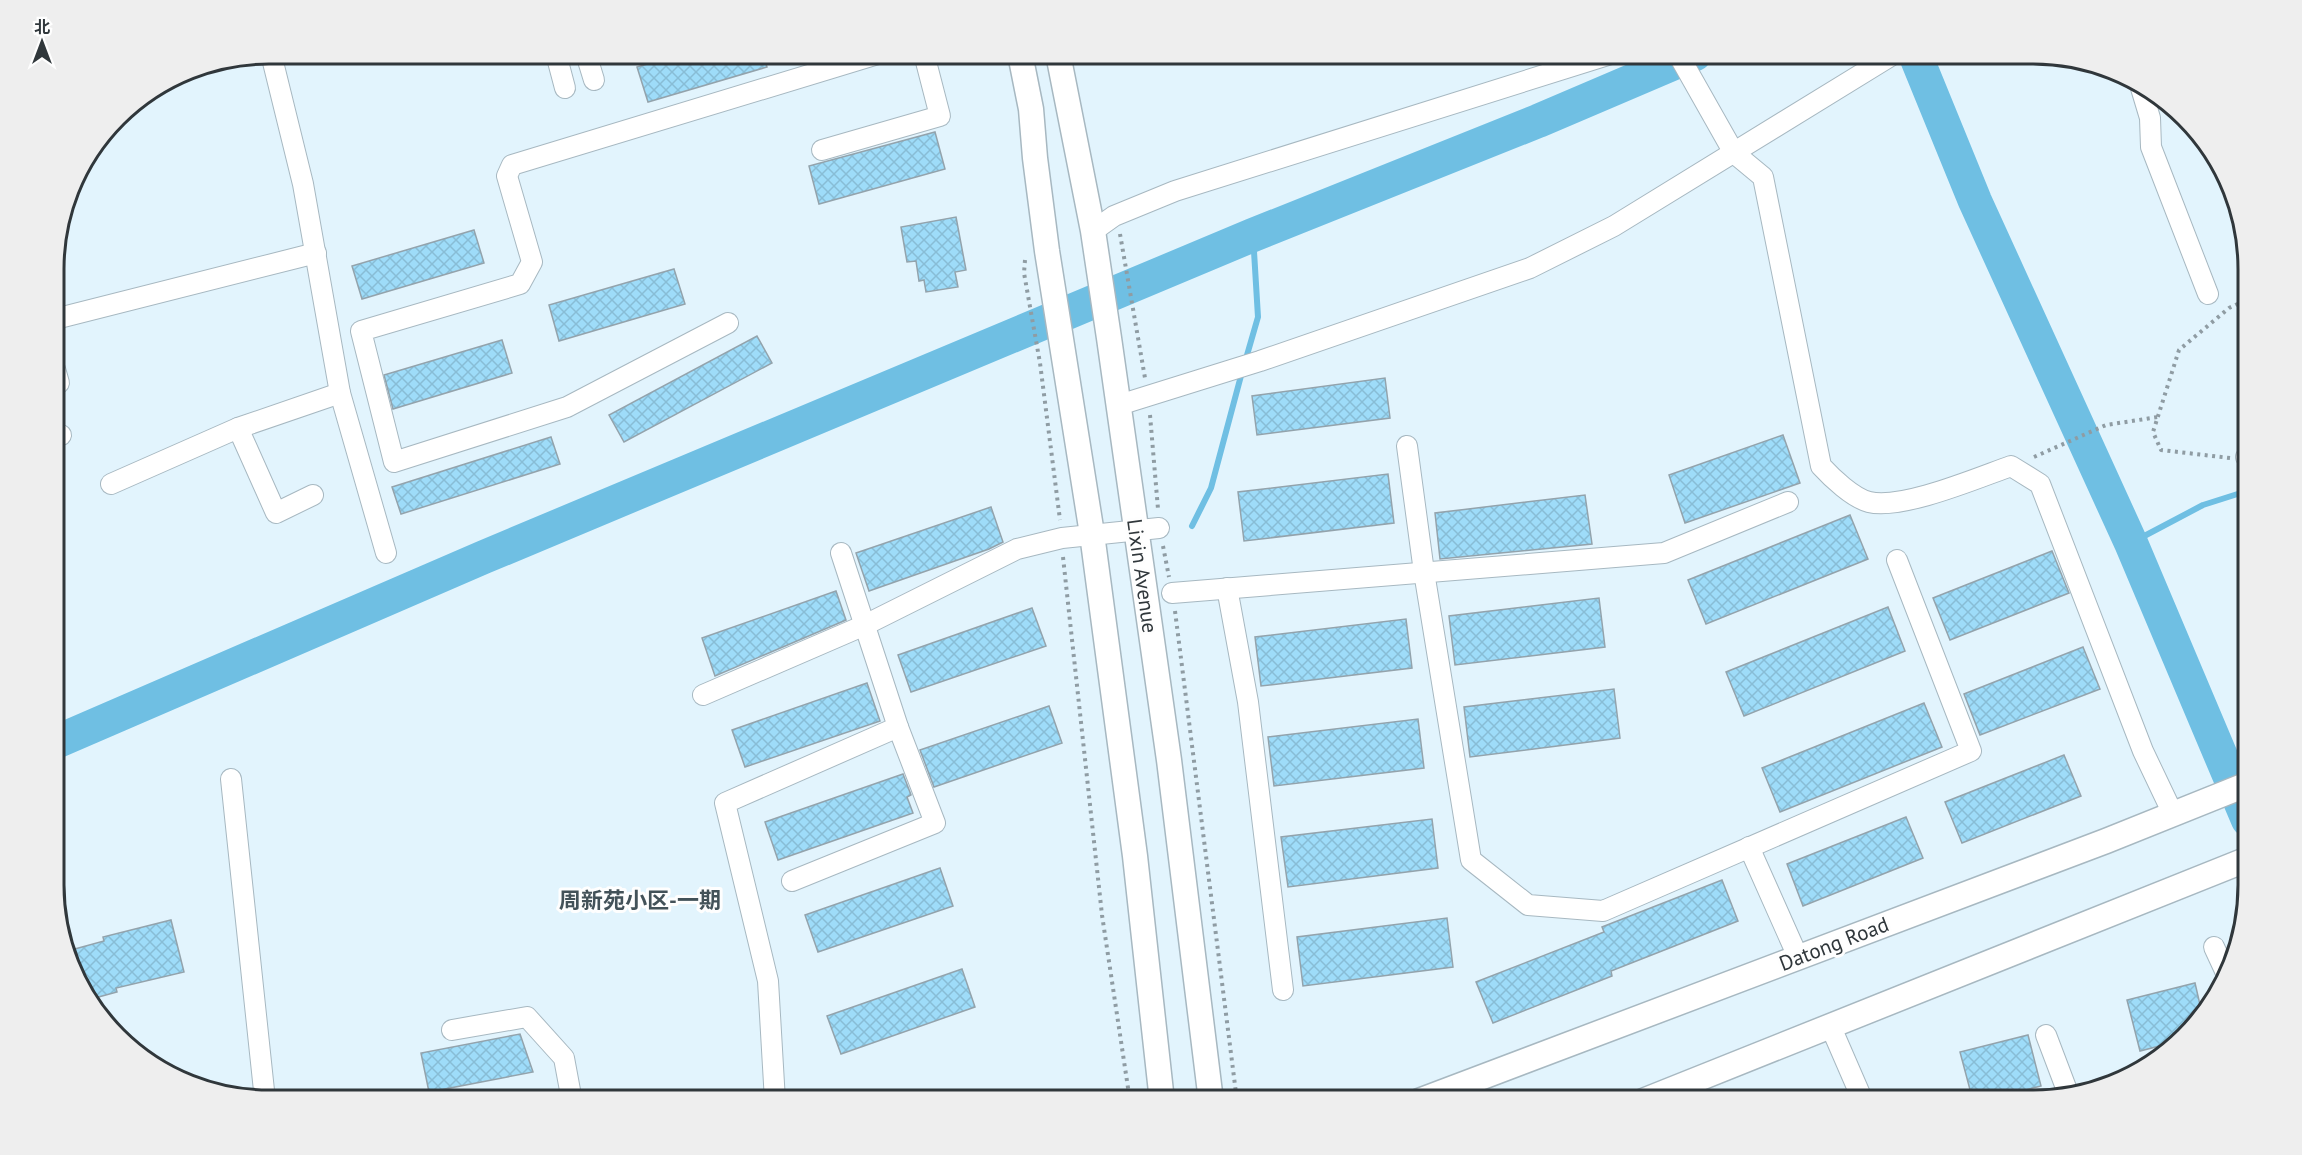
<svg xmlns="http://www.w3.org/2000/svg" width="2302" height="1155" font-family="'PT Sans','Noto Sans SC',sans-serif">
  <defs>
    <pattern id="building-cross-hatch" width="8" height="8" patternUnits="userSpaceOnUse" patternTransform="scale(1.5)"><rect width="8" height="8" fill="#9edcf9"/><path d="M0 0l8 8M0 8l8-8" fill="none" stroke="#88bdd6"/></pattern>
  </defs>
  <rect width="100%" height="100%" fill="#e2f4fd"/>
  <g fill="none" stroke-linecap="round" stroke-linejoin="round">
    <g stroke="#6fbfe3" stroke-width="6">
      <path d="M 1245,362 L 1258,317 L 1253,235"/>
      <path d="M 1192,526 L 1211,488 L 1242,372"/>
      <path d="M 2131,543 L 2203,505 L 2247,491"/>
    </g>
    <g stroke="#6fbfe3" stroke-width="34">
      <path d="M 1915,54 L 1975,201 L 2131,543 L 2248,820"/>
      <path d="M 56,742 L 484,557 L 1253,235 L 1538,121 L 1695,54"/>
    </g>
  </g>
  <g fill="url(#building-cross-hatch)" stroke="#93a3ac" stroke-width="1.5">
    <path d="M 682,54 L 763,54 L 767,67 L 648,102 L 637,67 Z"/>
    <path d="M 935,132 L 945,169 L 819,204 L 809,166 Z"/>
    <path d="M 956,217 L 966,270 L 955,272 L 958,287 L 926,292 L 924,280 L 919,281 L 916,261 L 907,262 L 901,227 Z"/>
    <path d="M 474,230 L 484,263 L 362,299 L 352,266 Z"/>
    <path d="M 674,269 L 685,304 L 559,341 L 549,305 Z"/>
    <path d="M 757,336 L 772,363 L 624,442 L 609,415 Z"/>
    <path d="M 502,340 L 512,373 L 393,409 L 384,375 Z"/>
    <path d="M 1385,378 L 1390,418 L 1257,435 L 1252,396 Z"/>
    <path d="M 1783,435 L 1800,483 L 1685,523 L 1669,475 Z"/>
    <path d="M 551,437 L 560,464 L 401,514 L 392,487 Z"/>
    <path d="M 1388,474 L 1394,523 L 1244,541 L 1238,492 Z"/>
    <path d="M 1585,495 L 1592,544 L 1440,559 L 1435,513 Z"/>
    <path d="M 991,507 L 1003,542 L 989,549 L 869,591 L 856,553 Z"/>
    <path d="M 1850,515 L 1868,559 L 1706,624 L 1688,580 Z"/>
    <path d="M 2052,551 L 2069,593 L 1950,640 L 1933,598 Z"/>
    <path d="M 836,591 L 846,620 L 715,676 L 702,638 Z"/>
    <path d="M 1599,598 L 1605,647 L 1455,665 L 1449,616 Z"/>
    <path d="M 1888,607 L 1905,651 L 1744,716 L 1726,672 Z"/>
    <path d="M 1032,608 L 1046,646 L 911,692 L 898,655 Z"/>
    <path d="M 1406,619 L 1412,668 L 1261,686 L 1255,637 Z"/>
    <path d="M 2083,647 L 2100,689 L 1980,735 L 1964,694 Z"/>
    <path d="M 867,683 L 880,721 L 745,767 L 732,730 Z"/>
    <path d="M 1614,689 L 1620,738 L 1470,757 L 1464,707 Z"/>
    <path d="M 1924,703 L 1942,747 L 1780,812 L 1762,768 Z"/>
    <path d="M 1049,706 L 1062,743 L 934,787 L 920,750 Z"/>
    <path d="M 1418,719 L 1424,768 L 1274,786 L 1268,737 Z"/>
    <path d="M 2064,755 L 2081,796 L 1962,843 L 1945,802 Z"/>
    <path d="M 903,774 L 911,795 L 907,797 L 913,813 L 778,860 L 765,822 Z"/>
    <path d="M 1906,817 L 1923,858 L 1803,906 L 1787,864 Z"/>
    <path d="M 1432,819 L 1438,868 L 1288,887 L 1281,837 Z"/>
    <path d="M 940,868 L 953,906 L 818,952 L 805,915 Z"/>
    <path d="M 1722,880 L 1738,921 L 1611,971 L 1612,976 L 1493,1023 L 1476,982 L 1604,932 L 1602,927 Z"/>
    <path d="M 1447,918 L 1453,967 L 1303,986 L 1297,937 Z"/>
    <path d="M 171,920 L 184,972 L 116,988 L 117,992 L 91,999 L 71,950 L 104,941 L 103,937 Z"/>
    <path d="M 962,969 L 975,1007 L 841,1054 L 827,1016 Z"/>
    <path d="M 2195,983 L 2201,1009 L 2171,1043 L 2140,1051 L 2127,1000 Z"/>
    <path d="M 520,1034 L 533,1072 L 429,1092 L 421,1053 Z"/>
    <path d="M 2028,1035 L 2041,1086 L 1982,1101 L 1973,1101 L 1960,1052 Z"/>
  </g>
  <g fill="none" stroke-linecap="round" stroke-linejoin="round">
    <g stroke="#a7b8c1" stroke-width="22">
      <g id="minor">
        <path d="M 271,54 L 303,184 L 340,393 L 386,553"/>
        <path d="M 556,54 L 565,88"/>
        <path d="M 586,54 L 594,80"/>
        <path d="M 1678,54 L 1734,153 L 1763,177 L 1821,466 C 1832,478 1853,498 1869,502 C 1902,510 1977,478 2011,466 L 2040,484 L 2143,751 L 2173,814"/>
        <path d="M 2141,88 L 2150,118 L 2151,147 L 2208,294"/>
        <path d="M 822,150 L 940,116 L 924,54"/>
        <path d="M 1093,231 L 1114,216 L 1175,191 L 1611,54"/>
        <path d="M 55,319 L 316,253"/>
        <path d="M 728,323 L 567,407 L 394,462 L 361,331 L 520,284 L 532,262 L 507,176 L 512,165 L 878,54"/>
        <path d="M 55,369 L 59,383 L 55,384"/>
        <path d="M 1119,405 L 1260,361 L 1530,268 L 1614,226 L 1894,54"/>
        <path d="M 238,428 L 276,513 L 313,495"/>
        <path d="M 55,437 L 61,435"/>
        <path d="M 1407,446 L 1424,572 L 1471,860 L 1528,905 L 1603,911 L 1971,751 L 1897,560"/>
        <path d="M 2246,457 L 2247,457"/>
        <path d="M 111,484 L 238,428 L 340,393"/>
        <path d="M 1227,588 L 1248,702 L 1283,990"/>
        <path d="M 1172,593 L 1664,553 L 1788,502"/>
        <path d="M 703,695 L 865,625 L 1017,549 L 1062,538 L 1159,528"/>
        <path d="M 231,779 L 265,1100"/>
        <path d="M 1749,847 L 1798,957"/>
        <path d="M 792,881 L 935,823 L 898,727"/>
        <path d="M 2214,947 L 2227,975"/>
        <path d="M 1830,1025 L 1863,1101"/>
        <path d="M 452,1030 L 527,1017 L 564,1058 L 572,1101"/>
        <path d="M 2046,1035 L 2068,1093"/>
        <path d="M 775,1101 L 768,981 L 725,803 L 898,727 L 841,553"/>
      </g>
    </g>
    <g stroke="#a7b8c1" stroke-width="27">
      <g id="tertiary">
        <path d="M 1020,54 L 1031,109 L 1035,158 L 1047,251 L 1092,534 L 1135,856 L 1162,1101"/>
        <path d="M 1058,54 L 1093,231 L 1109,338 L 1169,760 L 1211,1101"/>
        <path d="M 1419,1101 L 2106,841 L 2248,784"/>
        <path d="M 1643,1101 L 2248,859"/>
      </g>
    </g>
    <g stroke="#8f9ca3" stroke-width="4" stroke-dasharray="3 4.5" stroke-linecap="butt">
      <path d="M 1120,234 L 1145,378"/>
      <path d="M 1025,260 L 1024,273 L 1040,363 L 1060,520"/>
      <path d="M 1150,415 L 1158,509"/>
      <path d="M 2034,457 L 2106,425 L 2158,417"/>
      <path d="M 2230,458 L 2161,450 L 2153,432 L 2179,350 L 2229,308 L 2246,300"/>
      <path d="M 1163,546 L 1169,577"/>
      <path d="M 1063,557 L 1102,915 L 1130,1101"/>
      <path d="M 1175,611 L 1237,1101"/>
    </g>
    <use href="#minor" stroke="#fff" stroke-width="20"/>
    <use href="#tertiary" stroke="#fff" stroke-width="24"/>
  </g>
  <g text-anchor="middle" stroke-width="6" stroke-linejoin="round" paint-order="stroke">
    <g font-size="21" fill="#30373b" stroke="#fefefe">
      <text transform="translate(1142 576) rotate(82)" y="7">Lixin Avenue</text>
      <text transform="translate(1834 944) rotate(-21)" y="7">Datong Road</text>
    </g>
    <g font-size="22" font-weight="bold" fill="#435259" stroke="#fefefe">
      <text x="640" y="908">周新苑小区-一期</text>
    </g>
  </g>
  <path d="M0 0H2302V1155H0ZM269 64H2033A205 205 0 0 1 2238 269V885A205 205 0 0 1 2033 1090H269A205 205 0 0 1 64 885V269A205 205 0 0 1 269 64Z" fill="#eee" fill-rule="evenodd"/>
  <path fill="none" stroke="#30373b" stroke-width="3" d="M269 64H2033A205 205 0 0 1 2238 269V885A205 205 0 0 1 2033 1090H269A205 205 0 0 1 64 885V269A205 205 0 0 1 269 64Z"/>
  <g transform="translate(42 42)" stroke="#fefefe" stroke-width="4.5" paint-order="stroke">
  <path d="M0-4.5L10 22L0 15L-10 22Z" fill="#30373b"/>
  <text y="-9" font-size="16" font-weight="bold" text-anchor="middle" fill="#30373b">北</text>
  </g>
</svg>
